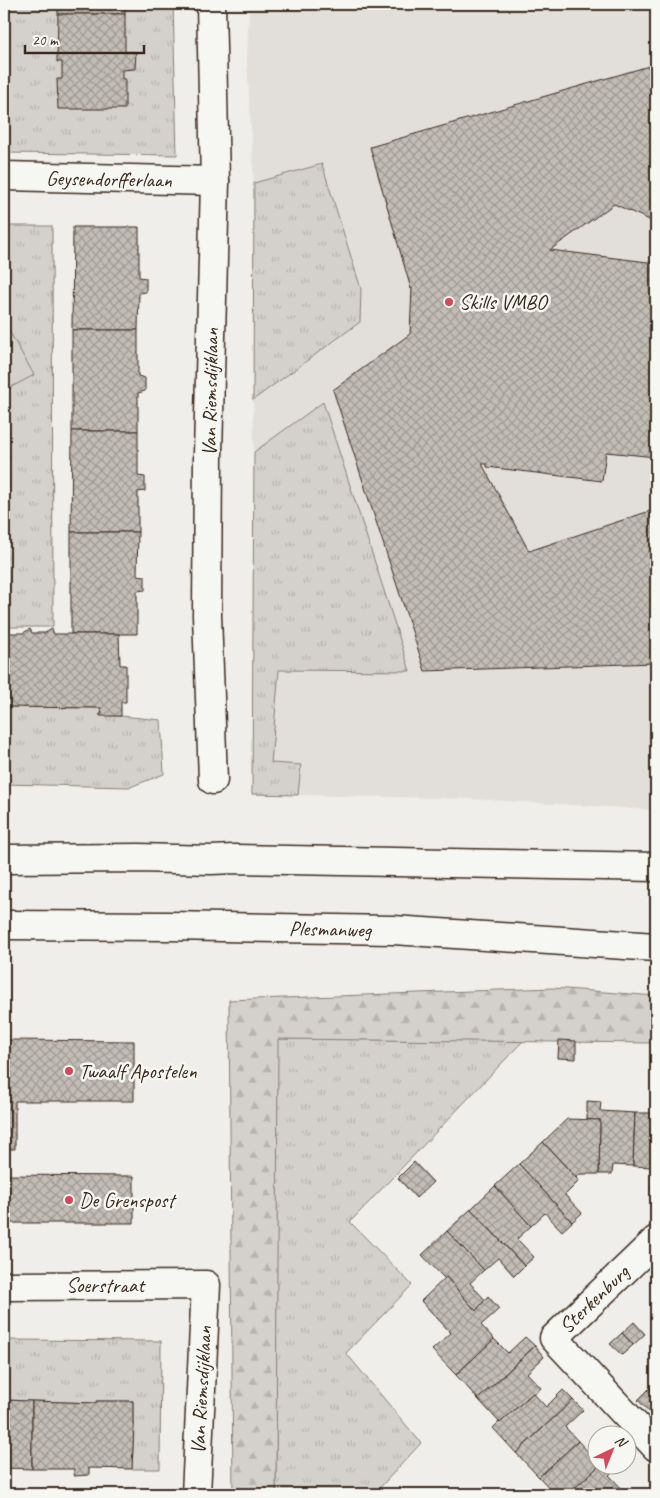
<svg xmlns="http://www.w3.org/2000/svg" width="660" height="1498" font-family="Caveat,sans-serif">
  <defs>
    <pattern id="grass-tufts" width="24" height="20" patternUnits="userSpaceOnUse" patternTransform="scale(1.25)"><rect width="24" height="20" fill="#d4d1cc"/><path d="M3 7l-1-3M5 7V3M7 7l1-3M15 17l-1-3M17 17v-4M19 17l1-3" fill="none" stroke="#b7b4af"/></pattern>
    <pattern id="forest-firs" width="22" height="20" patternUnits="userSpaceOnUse" patternTransform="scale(1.25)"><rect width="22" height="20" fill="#d4d1cc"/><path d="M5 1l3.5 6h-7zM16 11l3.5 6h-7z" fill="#b7b4af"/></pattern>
    <pattern id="building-cross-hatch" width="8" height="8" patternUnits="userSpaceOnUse" patternTransform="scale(1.25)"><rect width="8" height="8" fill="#c2bdb7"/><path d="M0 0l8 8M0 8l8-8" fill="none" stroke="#9f9a94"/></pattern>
  </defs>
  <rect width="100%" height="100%" fill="#efeeea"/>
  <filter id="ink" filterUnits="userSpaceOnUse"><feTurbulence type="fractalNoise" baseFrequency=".02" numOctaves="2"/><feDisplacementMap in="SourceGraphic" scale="10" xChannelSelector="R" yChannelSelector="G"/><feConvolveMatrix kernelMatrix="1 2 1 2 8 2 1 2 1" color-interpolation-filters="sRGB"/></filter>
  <g filter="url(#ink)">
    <path fill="#e2dfdb" d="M 249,4 L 656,4 L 656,810 L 472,799 L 252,794 L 254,452 L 253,400 L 254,183 L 247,61 Z"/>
    <g fill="url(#grass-tufts)" stroke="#887e75">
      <path d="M 4,4 L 173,4 L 177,155 L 4,153 Z"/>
      <path d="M 322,164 L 361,289 L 360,322 L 253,400 L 254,183 Z"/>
      <path d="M 4,226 L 52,226 L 53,627 L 4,627 Z"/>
      <path d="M 323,402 L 410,671 L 279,670 L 271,763 L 301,765 L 298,795 L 252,794 L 254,452 Z"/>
      <path d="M 4,707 L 101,708 L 102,714 L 100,714 L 100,715 L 121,716 L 161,720 L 164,774 L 130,787 L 4,784 Z"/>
      <path d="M 277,1039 L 523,1041 L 350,1222 L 412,1285 L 346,1353 L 421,1443 L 374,1494 L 276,1494 Z"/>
      <path d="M 4,1340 L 161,1341 L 160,1469 L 132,1469 L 134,1425 L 133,1425 L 133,1401 L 97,1401 L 96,1403 L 4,1400 Z"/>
    </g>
    <path fill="url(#forest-firs)" stroke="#887e75" d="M 553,988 L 656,996 L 656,1043 L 278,1039 L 276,1494 L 233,1494 L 229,1000 Z"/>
    <path fill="#d4d1cc" stroke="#887e75" d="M 4,322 L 34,375 L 4,391 Z"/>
    <g fill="url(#building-cross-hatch)" stroke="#3b2a1e">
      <rect x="58" y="4" width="67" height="10"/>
      <path d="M 58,14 L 125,14 L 125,52 L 136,52 L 135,69 L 122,70 L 122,79 L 125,79 L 125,109 L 58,109 L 57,79 L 62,79 L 62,62 L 57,62 Z"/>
      <path d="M 656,64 L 656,223 L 614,204 L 550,250 L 656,263 L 656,457 L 606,452 L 602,481 L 487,467 L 487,464 L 482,464 L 529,551 L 656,509 L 656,663 L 425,671 L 333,390 L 410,334 L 412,288 L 411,289 L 370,147 Z"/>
      <path d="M 73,227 L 139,227 L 139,277 L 146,278 L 146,292 L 139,293 L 138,330 L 72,330 Z"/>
      <path d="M 72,330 L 138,330 L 138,376 L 145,378 L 145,391 L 138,393 L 138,431 L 72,431 Z"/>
      <path d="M 72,431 L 138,431 L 138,476 L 145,477 L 145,491 L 138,492 L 138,532 L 71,532 Z"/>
      <path d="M 71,532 L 138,532 L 137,575 L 145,576 L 145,590 L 137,591 L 137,634 L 71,634 Z"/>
      <path d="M 7,629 L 9,633 L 23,633 L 30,629 L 32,633 L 45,633 L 52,629 L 54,634 L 119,634 L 120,665 L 126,665 L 126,702 L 121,702 L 121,716 L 100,716 L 100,714 L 102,714 L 101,708 L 4,707 L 4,631 Z"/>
      <path d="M 4,1040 L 134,1041 L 134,1101 L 15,1101 L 15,1149 L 4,1149 Z"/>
      <path d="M 559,1040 L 576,1041 L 576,1059 L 558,1058 Z"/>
      <path d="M 587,1101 L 601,1102 L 600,1111 L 635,1113 L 633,1166 L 613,1165 L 612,1174 L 599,1174 L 600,1120 L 587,1120 Z"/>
      <path d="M 635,1113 L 656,1113 L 656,1192 L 651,1191 L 652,1167 L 633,1166 Z"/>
      <path d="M 567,1119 L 600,1120 L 599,1174 L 580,1174 L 576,1177 L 579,1181 L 543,1142 Z"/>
      <path d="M 543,1142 L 579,1181 L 565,1195 L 582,1213 L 572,1222 L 519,1164 Z"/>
      <path d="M 414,1162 L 433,1182 L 416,1198 L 398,1178 Z"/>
      <path d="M 519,1164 L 572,1222 L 562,1231 L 545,1213 L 531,1226 L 495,1186 Z"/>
      <path d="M 4,1175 L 134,1176 L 134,1223 L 4,1223 Z"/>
      <path d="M 495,1186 L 531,1226 L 517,1239 L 534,1257 L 524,1266 L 471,1209 Z"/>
      <path d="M 471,1209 L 524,1266 L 514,1276 L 498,1258 L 484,1270 L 447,1231 Z"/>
      <path d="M 447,1231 L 484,1270 L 470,1283 L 486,1301 L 476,1311 L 446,1277 L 445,1279 L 422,1255 Z"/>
      <path d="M 446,1277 L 476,1311 L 488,1296 L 499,1309 L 481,1325 L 494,1339 L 456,1375 L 432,1350 L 451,1333 L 421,1301 Z"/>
      <path d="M 634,1322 L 645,1334 L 633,1345 L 622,1333 Z"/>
      <path d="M 622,1333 L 633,1345 L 622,1355 L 610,1344 Z"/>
      <path d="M 525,1337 L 535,1346 L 478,1399 L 456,1375 L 494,1339 L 508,1353 Z"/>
      <path d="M 535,1346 L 544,1357 L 527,1373 L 541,1388 L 534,1394 L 533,1393 L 500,1423 L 478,1399 Z"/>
      <path d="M 656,1382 L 656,1419 L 638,1400 Z"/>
      <path d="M 563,1390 L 573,1400 L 516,1453 L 493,1428 L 499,1422 L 500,1423 L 533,1393 L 546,1407 Z"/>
      <path d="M 4,1400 L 32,1401 L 32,1469 L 4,1468 Z"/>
      <path d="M 573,1400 L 583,1410 L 565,1427 L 578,1441 L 539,1477 L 516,1453 Z"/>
      <path d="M 32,1401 L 96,1403 L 96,1401 L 133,1401 L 133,1425 L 134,1425 L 132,1469 L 89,1468 L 89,1475 L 74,1476 L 74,1469 L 32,1469 Z"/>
      <path d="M 578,1441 L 591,1455 L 598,1448 L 598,1466 L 599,1466 L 568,1494 L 555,1494 L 539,1477 Z"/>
      <path d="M 599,1466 L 619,1466 L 609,1475 L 623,1490 L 618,1494 L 568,1494 Z"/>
    </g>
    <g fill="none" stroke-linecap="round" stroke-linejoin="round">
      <g stroke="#3b2a1e" stroke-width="31">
        <g id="street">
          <path d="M 211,4 L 215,181 L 208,454 L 207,615 L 213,780"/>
          <path d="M 4,176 L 215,181"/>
          <path d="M 656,1240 L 554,1338 L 656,1447"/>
          <path d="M 4,1286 L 206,1285 L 196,1494"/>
        </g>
      </g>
      <g stroke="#3b2a1e" stroke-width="31">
        <g id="secondary">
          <path d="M 4,859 L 139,858 L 211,860 L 234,859 L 656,867"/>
          <path d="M 4,925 L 169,926 L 393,930 L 656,947"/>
        </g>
      </g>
      <use href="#street" stroke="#f6f6f2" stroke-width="28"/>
      <use href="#secondary" stroke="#f6f6f2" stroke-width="28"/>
    </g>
  </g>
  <g fill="#d1495b" stroke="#f6f6f2" stroke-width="2">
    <circle cx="449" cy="302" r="5"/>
    <circle cx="69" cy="1071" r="5"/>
    <circle cx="69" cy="1200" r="5"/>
  </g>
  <g text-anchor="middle" stroke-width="5" stroke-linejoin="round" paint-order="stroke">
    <g font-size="21" fill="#3b2a1e" stroke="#f6f6f2">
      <text transform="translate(109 179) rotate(1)" y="7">Geysendorfferlaan</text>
      <text transform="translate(210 392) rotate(-89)" y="7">Van Riemsdijklaan</text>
      <text transform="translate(330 929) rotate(1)" y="7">Plesmanweg</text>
      <text x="105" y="1292">Soerstraat</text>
      <text transform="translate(594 1299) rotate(-44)" y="7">Sterkenburg</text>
      <text transform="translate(201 1390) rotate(-87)" y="7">Van Riemsdijklaan</text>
    </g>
    <g font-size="21" fill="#3b2a1e" stroke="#f6f6f2" text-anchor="start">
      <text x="459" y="309">Skills VMBO</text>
      <text x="79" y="1078">Twaalf Apostelen</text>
      <text x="79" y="1207">De Grenspost</text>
    </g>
  </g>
  <rect width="660" height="1498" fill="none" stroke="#f6f6f2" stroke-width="20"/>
  <rect x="10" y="10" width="640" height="1478" fill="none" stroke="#3b2a1e" stroke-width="2" filter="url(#ink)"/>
  <g transform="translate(612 1450) rotate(43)"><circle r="24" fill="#f6f6f2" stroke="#aba49d"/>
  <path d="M0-4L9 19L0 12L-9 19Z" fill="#d1495b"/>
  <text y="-8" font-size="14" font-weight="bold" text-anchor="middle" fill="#3b2a1e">N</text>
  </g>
  <path d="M25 45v8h119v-8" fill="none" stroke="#3b2a1e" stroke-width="2.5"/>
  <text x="32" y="45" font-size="15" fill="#3b2a1e" stroke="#f6f6f2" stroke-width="4" paint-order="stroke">20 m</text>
</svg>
